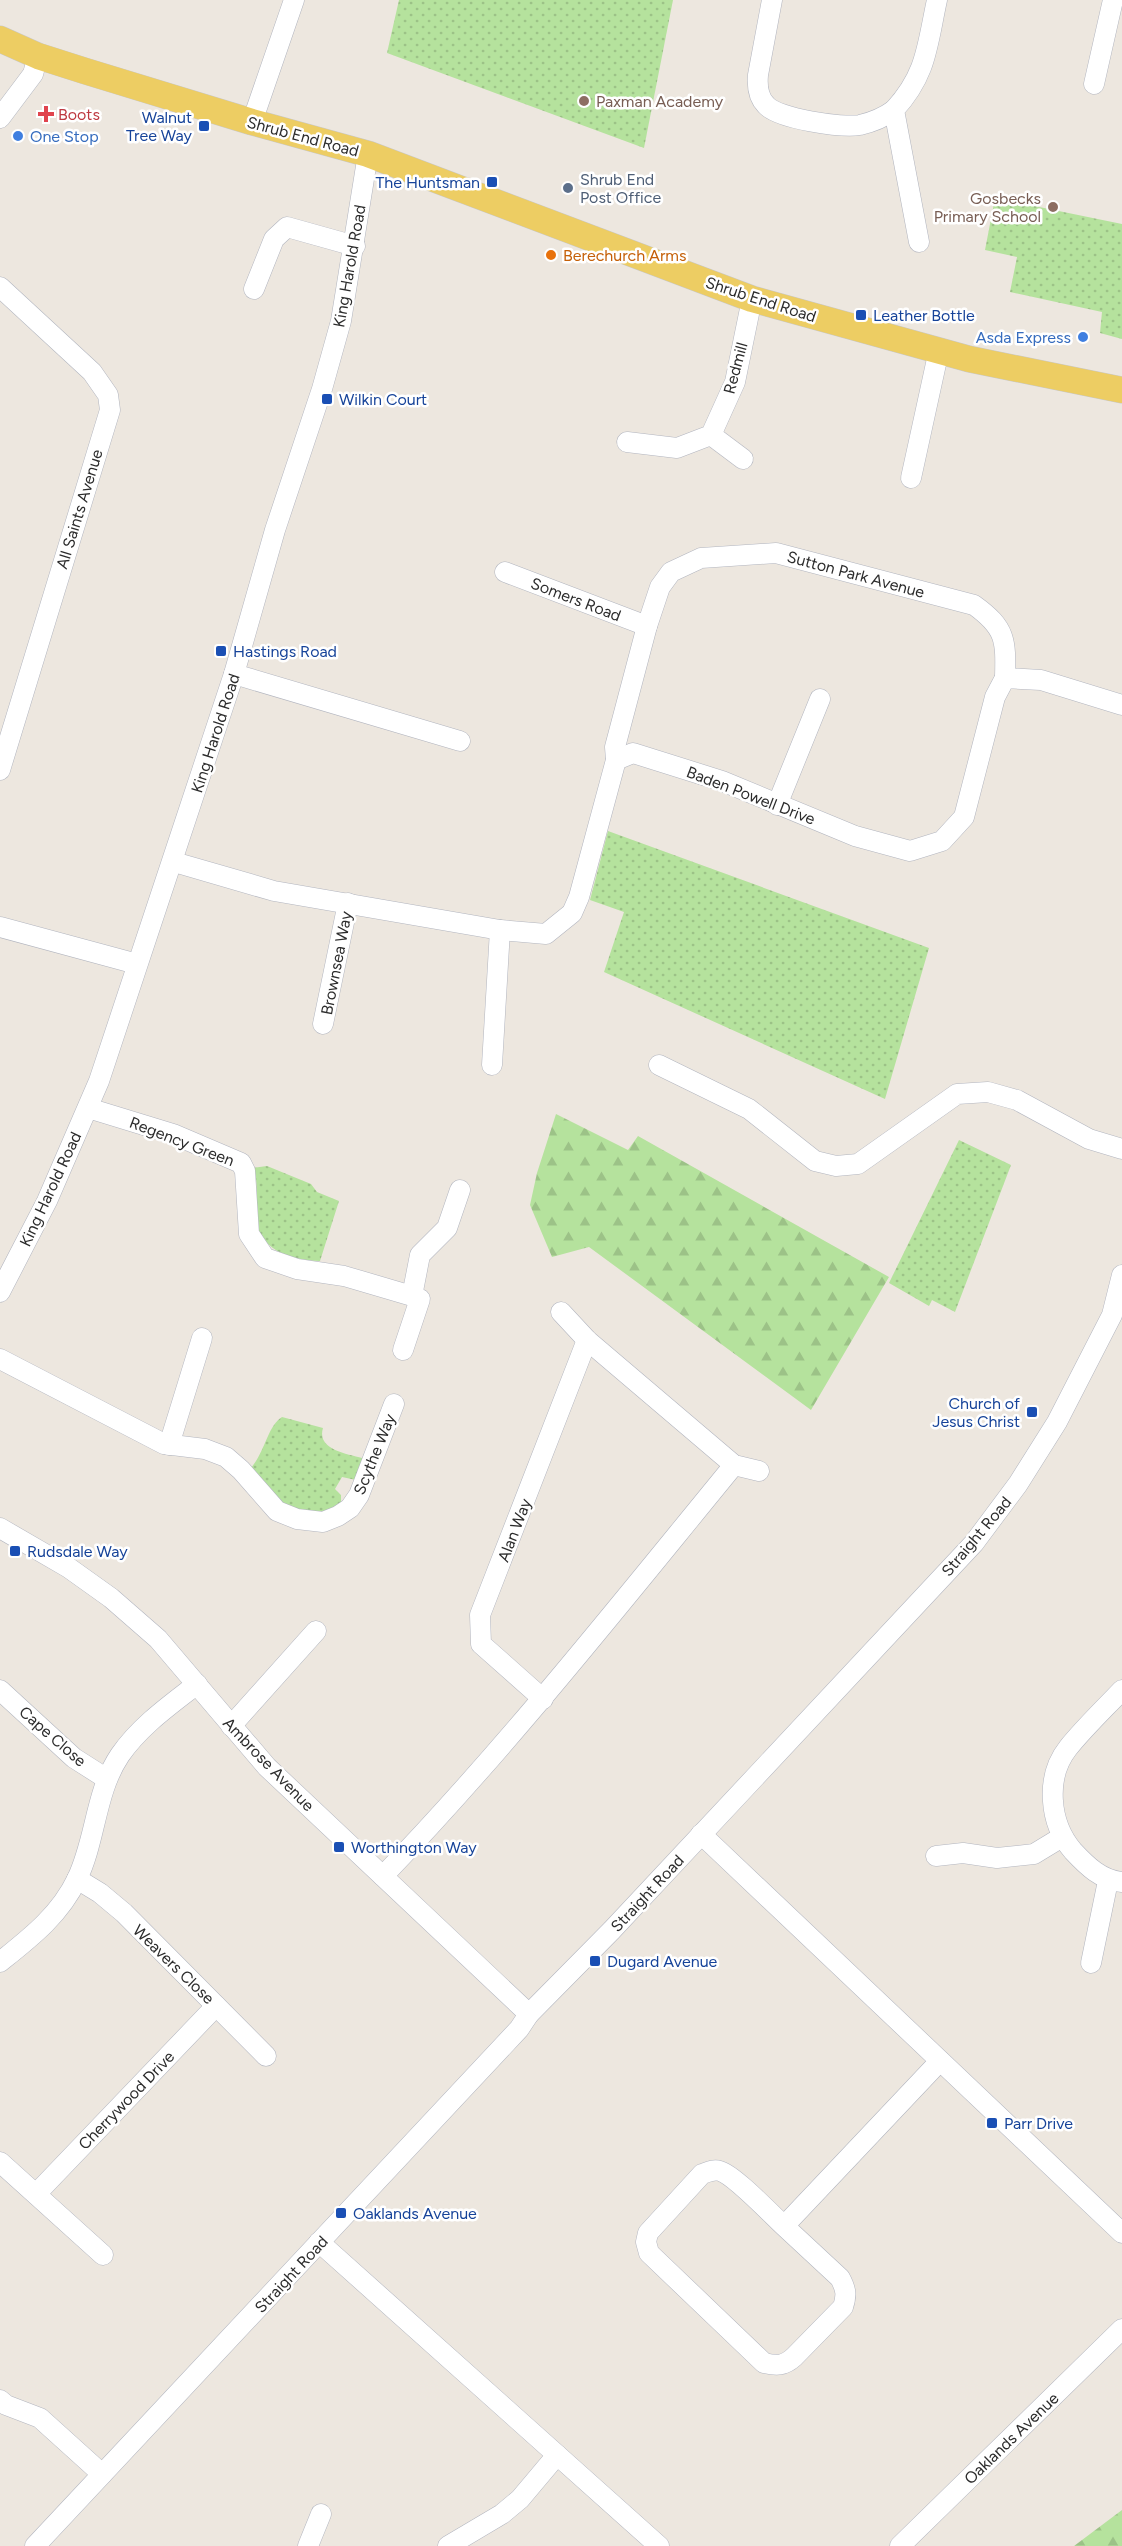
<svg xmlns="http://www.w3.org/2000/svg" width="1122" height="2546" font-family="Figtree,sans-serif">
  <defs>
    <pattern id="grass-dots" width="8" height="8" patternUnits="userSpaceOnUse" patternTransform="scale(1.5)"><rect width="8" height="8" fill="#b5e29d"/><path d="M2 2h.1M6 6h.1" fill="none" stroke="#9cc287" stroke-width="1.8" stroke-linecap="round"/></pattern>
    <pattern id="forest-firs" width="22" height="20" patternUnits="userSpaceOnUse" patternTransform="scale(1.5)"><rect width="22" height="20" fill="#b5e29d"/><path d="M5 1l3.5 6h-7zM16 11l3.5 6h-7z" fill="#9cc287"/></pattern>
  </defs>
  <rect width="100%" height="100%" fill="#ede7df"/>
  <g fill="url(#grass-dots)">
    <path d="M 399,0 L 673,0 L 644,148 L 387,53 Z"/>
    <path d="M 995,198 L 1122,224 L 1122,339 L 1100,333 L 1102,312 L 1010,292 L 1017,257 L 985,250 Z"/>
    <path d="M 608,831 L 929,948 L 885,1099 L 604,972 L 624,912 L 590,900 Z"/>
    <path d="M 959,1140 L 1011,1165 L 955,1312 L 932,1300 L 929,1306 L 889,1283 Z"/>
    <path d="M 267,1166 L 311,1184 L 317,1192 L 339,1201 L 320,1261 C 290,1260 257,1250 255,1214 C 254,1197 260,1185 253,1168 Z"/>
    <path d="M 282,1417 L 323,1428 C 316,1451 350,1454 365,1459 L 356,1480 L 342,1477 L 335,1489 L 341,1495 L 341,1506 L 321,1516 L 291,1513 L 249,1470 C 265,1454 267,1426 282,1417 Z"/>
  </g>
  <g fill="url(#forest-firs)">
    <path d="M 556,1114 L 628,1150 L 638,1136 L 889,1277 L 811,1410 L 589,1247 L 552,1257 L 530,1205 L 537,1173 Z"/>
    <path d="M 1122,2510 L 1122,2546 L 1074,2546 Z"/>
  </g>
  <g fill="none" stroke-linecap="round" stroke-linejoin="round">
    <g stroke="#b2b5bf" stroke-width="21">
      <g id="minor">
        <path d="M 772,0 L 758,75 C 757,86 758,97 766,105 C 778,119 842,128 860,125 C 873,122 883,118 894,110"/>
        <path d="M 1094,84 L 1113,0"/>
        <path d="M 0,118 L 33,74 L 38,56"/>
        <path d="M 252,122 L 294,0"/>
        <path d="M 919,242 L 894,110 C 927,74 927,46 937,0"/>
        <path d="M 0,287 L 92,372 L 108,395 L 110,410 L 0,770"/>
        <path d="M 254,289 L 274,239 L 287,227 L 355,246"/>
        <path d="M 711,435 L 743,459"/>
        <path d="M 627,442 L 677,448 L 711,435 L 735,382 L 752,299"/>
        <path d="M 911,478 L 939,350"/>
        <path d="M 505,572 L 647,626"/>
        <path d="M 234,674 L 460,741"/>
        <path d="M 616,760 L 615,747 L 647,626 L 660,587 L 671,572 L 701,558 L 776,553 L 974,605 C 1006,628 1006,640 1005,678"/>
        <path d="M 777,805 L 820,699"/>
        <path d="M 174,862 L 274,891 L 500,930 L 546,934 L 572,913 L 579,897 L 616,760 L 633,753 L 722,781 L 855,836 L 910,851 L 942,841 L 964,817 L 995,697 L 1005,678 L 1041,680 L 1122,705"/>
        <path d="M 0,927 L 137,964"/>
        <path d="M 323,1024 L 348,903"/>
        <path d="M 492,1065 L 500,930"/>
        <path d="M 659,1065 L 749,1109 L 815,1161 L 836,1166 L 858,1164 L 957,1094 L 988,1092 L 1017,1100 L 1089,1139 L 1122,1149"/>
        <path d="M 88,1108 L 173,1134 L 241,1163 L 245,1171 L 249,1234 L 265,1258 L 297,1269 L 344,1276 L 412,1296 L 420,1255 L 447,1228 L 460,1190"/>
        <path d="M 0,1292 L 47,1201 L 99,1081 L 234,674 L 275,530 L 322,389 L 341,321 L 368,154"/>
        <path d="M 561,1312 L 587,1340 L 734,1465 L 759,1471"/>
        <path d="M 403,1350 L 420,1299"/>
        <path d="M 0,1359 L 164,1444 L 205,1449 L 226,1457 L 241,1470 L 277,1511 L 297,1519 L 323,1522 L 338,1516 L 350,1508 L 359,1495 L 394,1404"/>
        <path d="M 169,1445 L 202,1338"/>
        <path d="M 0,1528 L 69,1568 L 111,1598 L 158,1639 L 267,1767 L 529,2014"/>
        <path d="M 0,1690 L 74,1758 L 107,1779"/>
        <path d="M 1122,1690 C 1104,1709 1084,1728 1068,1748 C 1045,1777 1049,1823 1073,1851 C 1087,1866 1101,1880 1122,1882"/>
        <path d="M 543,1699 L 481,1644 L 480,1615 L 587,1340"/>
        <path d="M 231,1726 L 316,1631"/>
        <path d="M 701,1834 L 1122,2233"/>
        <path d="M 936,1856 L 963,1853 L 997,1858 L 1034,1854 L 1062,1837"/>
        <path d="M 383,1876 C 508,1746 620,1604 734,1465"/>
        <path d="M 77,1879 L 100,1893 L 124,1913 L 266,2056"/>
        <path d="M 0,1962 C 30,1938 60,1915 77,1879 C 96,1840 95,1792 120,1755 C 140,1726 170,1705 197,1684"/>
        <path d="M 1091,1963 L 1108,1881"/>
        <path d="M 0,2162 L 103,2255"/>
        <path d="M 36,2194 L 216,2006"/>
        <path d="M 784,2226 C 771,2214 734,2175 720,2171 C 713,2169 708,2172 702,2174 L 648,2233 L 646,2242 L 649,2253 L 764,2363 C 777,2366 784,2366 794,2357 L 843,2307 C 847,2295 846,2289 840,2278 L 784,2226 L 940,2061"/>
        <path d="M 319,2242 L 659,2546"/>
        <path d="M 0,2400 L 6,2405 L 40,2418 L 102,2474"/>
        <path d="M 35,2546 L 519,2029 L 529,2014 L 612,1930 L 974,1543 L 1018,1484 L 1057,1422 L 1112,1315 L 1122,1275"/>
        <path d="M 308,2546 L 321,2514"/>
        <path d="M 448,2546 L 502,2514 L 520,2499 L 557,2455"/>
        <path d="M 900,2546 L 1122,2329"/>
      </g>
    </g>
    <g stroke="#c8c8c8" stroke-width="27">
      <path id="major" d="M 0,39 L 38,56 L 85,71 L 252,122 L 368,154 L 752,299 L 969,359 L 1122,390"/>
    </g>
    <use href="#minor" stroke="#fff" stroke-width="20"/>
    <use href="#major" stroke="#edcd63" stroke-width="26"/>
  </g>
  <g fill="#8d6e63" stroke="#fff" stroke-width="2">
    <circle cx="584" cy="101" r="6"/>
    <circle cx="1053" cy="207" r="6"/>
  </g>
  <path fill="#e0444e" stroke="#fff" stroke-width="2" d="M43 105h6v6h6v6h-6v6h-6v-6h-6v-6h6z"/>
  <g fill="#1a4fb4" stroke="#fff" stroke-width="2">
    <rect x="198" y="120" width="12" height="12" rx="3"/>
    <rect x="486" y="176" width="12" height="12" rx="3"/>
    <rect x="855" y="309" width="12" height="12" rx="3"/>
    <rect x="321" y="393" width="12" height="12" rx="3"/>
    <rect x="215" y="645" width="12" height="12" rx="3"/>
    <rect x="1026" y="1406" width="12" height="12" rx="3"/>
    <rect x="9" y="1545" width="12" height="12" rx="3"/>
    <rect x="333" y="1841" width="12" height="12" rx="3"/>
    <rect x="589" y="1955" width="12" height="12" rx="3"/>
    <rect x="986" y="2117" width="12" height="12" rx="3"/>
    <rect x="335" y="2207" width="12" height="12" rx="3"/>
  </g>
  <g fill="#3f7fe0" stroke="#fff" stroke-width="2">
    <circle cx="18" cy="136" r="6"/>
    <circle cx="1083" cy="337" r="6"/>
  </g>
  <circle fill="#5c6f8a" stroke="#fff" stroke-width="2" cx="568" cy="188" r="6"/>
  <circle fill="#e8710a" stroke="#fff" stroke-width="2" cx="551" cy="255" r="6"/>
  <g text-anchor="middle" stroke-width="5" stroke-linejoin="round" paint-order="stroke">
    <g font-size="16" fill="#785e54" stroke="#fff" text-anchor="start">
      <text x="596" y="107">Paxman Academy</text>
      <text x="1041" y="204" text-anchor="end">Gosbecks<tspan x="1041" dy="18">Primary School</tspan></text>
    </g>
    <g font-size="16" fill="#be3a42" stroke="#fff" text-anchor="start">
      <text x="58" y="120">Boots</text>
    </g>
    <g font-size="16" fill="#164399" stroke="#fff" text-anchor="start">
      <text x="192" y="123" text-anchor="end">Walnut<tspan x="192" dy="18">Tree Way</tspan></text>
      <text x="480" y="188" text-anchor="end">The Huntsman</text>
      <text x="873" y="321">Leather Bottle</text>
      <text x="339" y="405">Wilkin Court</text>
      <text x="233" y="657">Hastings Road</text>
      <text x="1020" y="1409" text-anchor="end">Church of<tspan x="1020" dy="18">Jesus Christ</tspan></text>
      <text x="27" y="1557">Rudsdale Way</text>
      <text x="351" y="1853">Worthington Way</text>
      <text x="607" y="1967">Dugard Avenue</text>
      <text x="1004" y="2129">Parr Drive</text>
      <text x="353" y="2219">Oaklands Avenue</text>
    </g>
    <g font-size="16" fill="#366cbe" stroke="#fff" text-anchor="start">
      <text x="30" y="142">One Stop</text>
      <text x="1071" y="343" text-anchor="end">Asda Express</text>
    </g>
    <g font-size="16" fill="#2c2c2c" stroke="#fff">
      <text transform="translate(303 136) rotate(15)" y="6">Shrub End Road</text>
      <text transform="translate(349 266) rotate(-80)" y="6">King Harold Road</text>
      <text transform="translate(761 299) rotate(18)" y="6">Shrub End Road</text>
      <text transform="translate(735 368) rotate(-75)" y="6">Redmill</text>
      <text transform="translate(79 509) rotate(-73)" y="6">All Saints Avenue</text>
      <text transform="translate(856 574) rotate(15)" y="6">Sutton Park Avenue</text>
      <text transform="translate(576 599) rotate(21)" y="6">Somers Road</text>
      <text transform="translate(215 733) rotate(-72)" y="6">King Harold Road</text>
      <text transform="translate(751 795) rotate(21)" y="6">Baden Powell Drive</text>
      <text transform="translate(336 963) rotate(-79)" y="6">Brownsea Way</text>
      <text transform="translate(182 1141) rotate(21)" y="6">Regency Green</text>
      <text transform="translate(50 1189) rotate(-65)" y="6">King Harold Road</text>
      <text transform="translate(374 1454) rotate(-68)" y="6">Scythe Way</text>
      <text transform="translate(514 1530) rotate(-69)" y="6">Alan Way</text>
      <text transform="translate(976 1536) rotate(-50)" y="6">Straight Road</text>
      <text transform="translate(53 1736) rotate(41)" y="6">Cape Close</text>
      <text transform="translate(269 1764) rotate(46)" y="6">Ambrose Avenue</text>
      <text transform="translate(647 1893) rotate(-47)" y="6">Straight Road</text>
      <text transform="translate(174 1964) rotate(44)" y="6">Weavers Close</text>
      <text transform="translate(126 2100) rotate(-46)" y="6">Cherrywood Drive</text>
      <text transform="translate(291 2274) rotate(-47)" y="6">Straight Road</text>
      <text transform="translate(1011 2438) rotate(-44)" y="6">Oaklands Avenue</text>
    </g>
    <g font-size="16" fill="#4e5e75" stroke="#fff" text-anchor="start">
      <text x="580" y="185">Shrub End<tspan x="580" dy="18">Post Office</tspan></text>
    </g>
    <g font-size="16" fill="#c56008" stroke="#fff" text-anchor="start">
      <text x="563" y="261">Berechurch Arms</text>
    </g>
  </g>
</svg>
